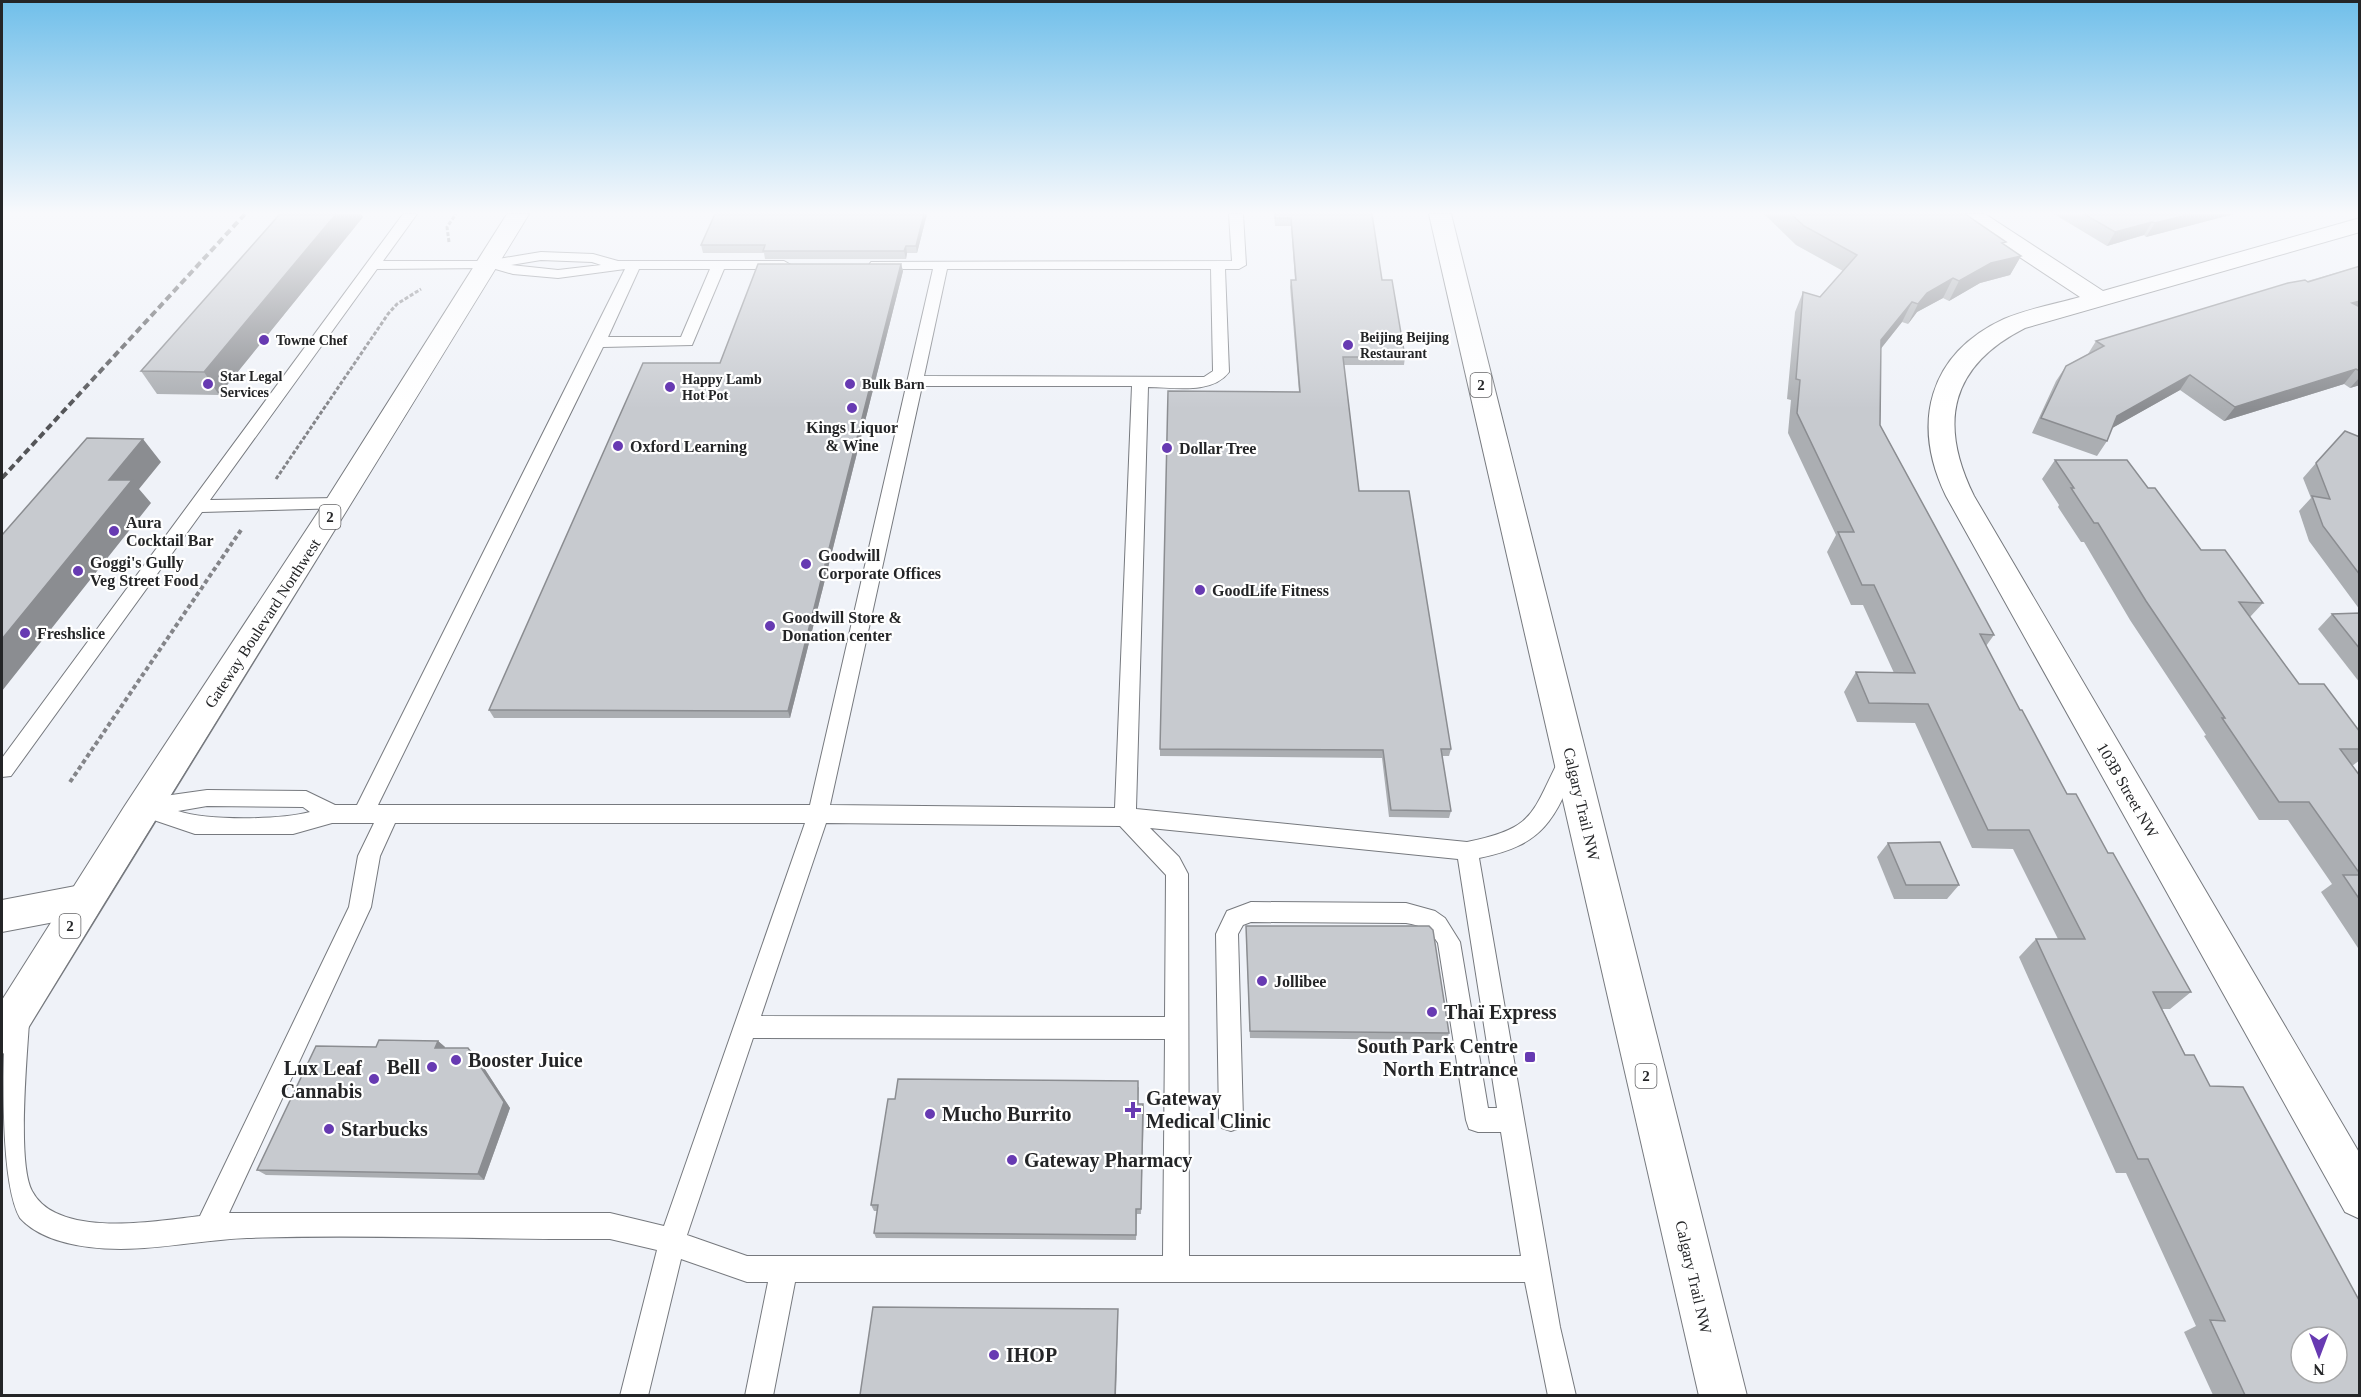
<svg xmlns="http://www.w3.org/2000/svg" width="2361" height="1397" font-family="'Times New Roman',serif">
  <rect width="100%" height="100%" fill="#eff2f8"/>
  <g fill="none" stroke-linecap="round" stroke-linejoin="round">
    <g stroke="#76797e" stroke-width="2">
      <path id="lane" d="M 403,214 L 417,214 L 383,261 L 486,261 L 541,252 L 593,254 L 618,261 L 784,261 L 791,265 L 784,269 L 724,269 L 692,345 L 603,347 L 378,805 L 810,805 L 933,269 L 876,269 L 871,268 L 869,265 L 871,262 L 1232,261 L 1229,214 L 1243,214 L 1246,265 L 1239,269 L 1225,269 L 1229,372 C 1212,395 1173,387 1148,387 L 1136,809 L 1467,842 C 1537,828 1531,813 1561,756 L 1568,754 L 1575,756 L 1578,762 C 1555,820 1544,845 1479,858 L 1560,1327 L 1576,1396 L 1548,1396 L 1525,1282 L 795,1282 L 773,1396 L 745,1396 L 768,1282 L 747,1282 L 681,1259 L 648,1396 L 620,1396 L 657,1250 L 610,1239 C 489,1240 368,1234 247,1238 C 194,1240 143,1254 89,1247 C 65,1244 36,1236 20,1218 C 0,1183 3,1069 5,1022 L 9,1014 L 17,1011 L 25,1014 L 29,1022 C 27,1057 17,1163 32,1191 C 57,1239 156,1221 200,1216 L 349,907 L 358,856 L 374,823 L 332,823 L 293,834 L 195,834 L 136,814 L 133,808 L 136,802 L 143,799 L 207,790 L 306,791 L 335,805 L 357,805 L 625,269 L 558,278 L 513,274 L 492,268 L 377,269 L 210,500 L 338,498 L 344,500 L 347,504 L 344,508 L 202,512 L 11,776 L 2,777 L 2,758 ZM 541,260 L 592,262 L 601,265 L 558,270 L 511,265 ZM 639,269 L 710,269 L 681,337 L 608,337 ZM 947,269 L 1211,269 L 1213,371 L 1204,377 L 924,376 ZM 922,386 L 1132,386 L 1115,808 L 830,805 ZM 207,806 L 303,807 L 310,812 C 279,820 208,821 178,811 ZM 395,823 L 805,823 L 664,1226 L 610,1213 L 229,1213 L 371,907 L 380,856 ZM 826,823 L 1120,826 L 1166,875 L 1165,1017 L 761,1016 ZM 1150,828 L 1458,859 L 1497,1108 L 1488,1108 L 1460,942 L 1445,918 L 1435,911 L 1406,903 L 1251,902 L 1227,911 L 1216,934 L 1219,1119 L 1222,1128 L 1231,1131 L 1240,1128 L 1243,1119 L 1238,934 L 1243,925 L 1251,922 L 1406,923 C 1421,925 1430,930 1438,943 L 1466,1120 L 1469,1129 L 1478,1132 L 1501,1132 L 1521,1256 L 1189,1256 L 1188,874 L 1179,857 ZM 753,1038 L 1165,1039 L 1163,1256 L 747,1256 L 687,1235 Z"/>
    </g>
    <g stroke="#76797e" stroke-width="2">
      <g id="street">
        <path d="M 1959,214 L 1985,214 L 2103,291 L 2360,218 L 2360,232 L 2025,328 C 1950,366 1938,423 1974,496 L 2360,1154 L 2360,1219 L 2345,1212 L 1946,496 C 1911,424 1928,354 2004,319 C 2027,309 2055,304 2080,297 L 1962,219 Z"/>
        <path d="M 86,884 L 99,889 L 105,900 L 99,911 L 86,916 L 2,932 L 2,900 Z"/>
      </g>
    </g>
    <g stroke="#76797e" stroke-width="2">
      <g id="highway">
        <path d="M 507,214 L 529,214 C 359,493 185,769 16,1048 L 2,1054 L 2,1000 L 124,807 L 328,497 Z"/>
        <path d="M 1429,214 L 1451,214 L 1747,1396 L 1699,1396 Z"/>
      </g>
    </g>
    <g stroke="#848589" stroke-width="3" stroke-dasharray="4 2" stroke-linecap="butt">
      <path d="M 449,242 L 447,227 L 456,214"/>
      <path d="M 276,479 L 388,314 L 397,304 L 421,289"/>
    </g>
    <path stroke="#848589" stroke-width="4" stroke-dasharray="4.5 3" stroke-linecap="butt" d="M 70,782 L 241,530"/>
    <use href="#lane" fill="#fff" fill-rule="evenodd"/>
    <use href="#street" fill="#fff" fill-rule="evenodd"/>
    <use href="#highway" fill="#fff" fill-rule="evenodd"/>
    <path stroke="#545558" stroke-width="4" stroke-dasharray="7 4" stroke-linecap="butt" d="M 2,478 L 245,214"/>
  </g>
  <g fill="#abaeb2">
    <path d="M 280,214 L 361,214 L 363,217 L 219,395 L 157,394 L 141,371 Z"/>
    <path d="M 927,214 L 917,253 L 907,253 L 906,259 L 765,259 L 764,253 L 703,253 L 701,245 Z"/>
    <path d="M 1274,214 L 1372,214 L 1382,280 L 1405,357 L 1404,365 L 1344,365 L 1359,491 L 1451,749 L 1449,756 L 1442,756 L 1451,811 L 1449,818 L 1389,817 L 1382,758 L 1160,756 L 1160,749 L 1299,392 L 1290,287 L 1291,280 L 1295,280 L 1291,226 L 1275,226 Z"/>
    <path d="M 1764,214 L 1965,214 L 2005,245 L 2021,256 L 2010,275 L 1980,283 L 1949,301 L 1943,298 L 1917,312 L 1908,324 L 1902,322 L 1881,348 L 1880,425 L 1994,635 L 1986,646 L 2020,710 L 2067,794 L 2108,853 L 2191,992 L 2170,1009 L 2162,1009 L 2360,1395 L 2213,1395 L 2184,1332 L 2196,1326 L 2126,1173 L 2116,1173 L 2019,957 L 2036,939 L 2058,939 L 2013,849 L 1972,848 L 1915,723 L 1857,722 L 1844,692 L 1856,672 L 1894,673 L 1863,605 L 1851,605 L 1827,552 L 1836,535 L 1788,433 L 1791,400 L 1787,399 L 1795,312 L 1803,292 L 1820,297 L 1843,271 L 1796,245 Z"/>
    <path d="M 2054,214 L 2234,214 L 2146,237 L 2144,235 L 2107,246 Z"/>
    <path d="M 901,264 L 903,271 L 790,718 L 494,718 L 489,710 L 720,363 Z"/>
    <path d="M 2360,266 L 2360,385 L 2350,388 L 2344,384 L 2224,421 L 2180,390 L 2112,428 L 2107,441 L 2097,456 L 2032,433 L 2056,381 L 2066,366 L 2088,354 L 2096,341 Z"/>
    <path d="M 2360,437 L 2360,610 L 2309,541 L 2299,511 L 2311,498 L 2303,478 L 2316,463 Z"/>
    <path d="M 2055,460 L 2148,488 L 2201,550 L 2263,603 L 2250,617 L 2299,684 L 2360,732 L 2360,760 L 2352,766 L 2360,776 L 2360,951 L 2321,892 L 2332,884 L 2288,820 L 2259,820 L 2204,736 L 2206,735 L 2130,620 L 2084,542 L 2081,542 L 2058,507 L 2059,505 L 2042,479 Z"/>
    <path d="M 2360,613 L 2360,683 L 2318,629 L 2332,614 Z"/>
    <path d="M 1888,843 L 1959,885 L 1947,899 L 1894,899 L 1877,857 Z"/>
    <path d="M 1246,926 L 1449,1033 L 1447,1040 L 1250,1038 L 1246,933 Z"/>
    <path d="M 438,1041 L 445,1047 L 444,1048 L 475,1054 L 510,1108 L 484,1180 L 266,1175 L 257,1170 L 376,1047 Z"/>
    <path d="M 1139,1087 L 1138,1104 L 1143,1104 L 1144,1110 L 1141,1214 L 1137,1214 L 1136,1240 L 876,1238 L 874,1233 L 877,1211 L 874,1211 L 871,1205 Z"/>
  </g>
  <g fill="#8b8d91">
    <path d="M 336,214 L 361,214 L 363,217 L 219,395 L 204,372 Z"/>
    <path d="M 924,214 L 927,214 L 917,253 L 916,246 Z"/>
    <path d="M 2191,214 L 2234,214 L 2146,237 L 2155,223 Z"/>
    <path d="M 2152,222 L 2144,235 L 2107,246 L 2115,232 Z"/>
    <path d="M 906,246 L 907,253 L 906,259 L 904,251 Z"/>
    <path d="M 2021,256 L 2010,275 L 1980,283 L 1949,301 L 1959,281 L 1991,263 Z"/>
    <path d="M 901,264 L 903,271 L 790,718 L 788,711 Z"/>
    <path d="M 1953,278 L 1943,298 L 1917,312 L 1908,324 L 1918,304 L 1927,293 Z"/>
    <path d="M 2360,301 L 2360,312 L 2352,303 Z"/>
    <path d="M 1912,302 L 1902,322 L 1872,360 L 1881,340 Z"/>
    <path d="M 2356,369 L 2344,384 L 2224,421 L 2235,407 Z"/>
    <path d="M 2190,375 L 2180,390 L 2107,431 L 2117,416 Z"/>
    <path d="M 2360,377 L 2360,385 L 2350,388 Z"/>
    <path d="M 143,439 L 161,462 L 139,489 L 151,503 L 2,691 L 2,639 L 109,480 Z"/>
    <path d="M 438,1041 L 445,1047 L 442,1054 L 435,1048 Z"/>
    <path d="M 468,1048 L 475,1054 L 510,1108 L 484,1180 L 478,1174 Z"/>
    <path d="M 1118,1309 L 1116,1395 L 1115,1395 Z"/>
  </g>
  <g fill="#c7cacf" stroke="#8b8d91" stroke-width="1.5" fill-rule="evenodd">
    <path d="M 280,214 L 336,214 L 204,372 L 141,371 Z"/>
    <path d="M 715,214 L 924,214 L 916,246 L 906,246 L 904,251 L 763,251 L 765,245 L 701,245 Z"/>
    <path d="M 1275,214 L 1372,214 L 1382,280 L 1392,280 L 1405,357 L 1343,357 L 1359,491 L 1409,491 L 1451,749 L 1441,749 L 1451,811 L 1391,810 L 1383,750 L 1160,749 L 1168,391 L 1300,392 L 1291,280 L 1296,280 L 1291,218 L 1275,218 Z"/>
    <path d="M 1791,214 L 1965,214 L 2006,242 L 2002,243 L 2021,256 L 1991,263 L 1959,281 L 1953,278 L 1927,293 L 1918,304 L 1912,302 L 1881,340 L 1880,425 L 1994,635 L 1980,634 L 2020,710 L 2022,710 L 2067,794 L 2076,794 L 2108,853 L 2113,853 L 2191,992 L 2153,992 L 2185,1055 L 2194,1055 L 2210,1086 L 2243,1087 L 2360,1302 L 2360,1395 L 2245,1395 L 2210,1320 L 2225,1321 L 2148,1159 L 2138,1159 L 2036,939 L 2085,939 L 2029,830 L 1988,830 L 1928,704 L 1869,703 L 1856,672 L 1915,673 L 1874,585 L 1862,585 L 1838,532 L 1854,532 L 1797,413 L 1800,380 L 1796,379 L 1803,292 L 1820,297 L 1857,255 L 1804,226 ZM 2301,1337 L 2337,1337 L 2337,1373 L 2301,1373 Z"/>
    <path d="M 2084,214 L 2191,214 L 2155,223 L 2152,222 L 2115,232 Z"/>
    <path d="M 758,264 L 901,264 L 788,711 L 489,710 L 643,363 L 720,363 Z"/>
    <path d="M 2360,266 L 2360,301 L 2352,303 L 2360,307 L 2360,371 L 2356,369 L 2235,407 L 2190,375 L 2117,416 L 2107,441 L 2041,418 L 2066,366 L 2104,346 L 2096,341 L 2288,283 L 2305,280 L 2308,282 Z"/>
    <path d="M 2345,431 L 2360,437 L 2360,575 L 2323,526 L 2312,496 L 2330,499 L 2316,463 Z"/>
    <path d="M 87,438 L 143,439 L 109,480 L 132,480 L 2,639 L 2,535 Z"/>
    <path d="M 2055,460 L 2127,460 L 2148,488 L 2155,488 L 2201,550 L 2225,550 L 2263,603 L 2239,602 L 2299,684 L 2324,684 L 2360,732 L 2360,749 L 2340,749 L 2360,776 L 2360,874 L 2309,802 L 2279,802 L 2222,718 L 2225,718 L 2146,601 L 2098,523 L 2094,523 L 2071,488 L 2074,488 Z"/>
    <path d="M 2360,613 L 2360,649 L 2332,614 Z"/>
    <path d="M 1940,842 L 1959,885 L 1906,885 L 1888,843 Z"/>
    <path d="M 2343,875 L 2360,875 L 2360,900 Z"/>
    <path d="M 1246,926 L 1429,926 L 1433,930 L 1449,1033 L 1250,1031 Z"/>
    <path d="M 379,1040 L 438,1041 L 435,1048 L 468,1048 L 504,1102 L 478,1174 L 257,1170 L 316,1046 L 376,1047 Z"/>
    <path d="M 898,1079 L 1138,1081 L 1138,1104 L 1143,1104 L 1141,1209 L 1136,1209 L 1136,1235 L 874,1233 L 878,1205 L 871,1205 L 888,1099 L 895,1099 Z"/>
    <path d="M 873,1307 L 1118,1309 L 1115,1395 L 860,1395 Z"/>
  </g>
  <linearGradient id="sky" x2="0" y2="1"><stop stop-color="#70bfea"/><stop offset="0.52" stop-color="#f8f9fc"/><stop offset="1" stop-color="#f8f9fc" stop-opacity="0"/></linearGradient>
  <rect width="2361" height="409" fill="url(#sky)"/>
  <g fill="#673ab2" stroke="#fff" stroke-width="2">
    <circle cx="264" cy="340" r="6"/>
    <circle cx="1348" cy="345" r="6"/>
    <circle cx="208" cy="384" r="6"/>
    <circle cx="850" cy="384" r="6"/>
    <circle cx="670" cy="387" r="6"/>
    <circle cx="852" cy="408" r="6"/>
    <circle cx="618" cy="446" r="6"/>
    <circle cx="1167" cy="448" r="6"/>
    <circle cx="114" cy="531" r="6"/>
    <circle cx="806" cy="564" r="6"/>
    <circle cx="78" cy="571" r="6"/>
    <circle cx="1200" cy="590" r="6"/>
    <circle cx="770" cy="626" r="6"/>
    <circle cx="25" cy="633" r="6"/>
    <circle cx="1262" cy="981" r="6"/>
    <circle cx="1432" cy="1012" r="6"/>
    <rect x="1524" y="1051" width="12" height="12" rx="3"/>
    <circle cx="456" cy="1060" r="6"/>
    <circle cx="432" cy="1067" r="6"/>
    <circle cx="374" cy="1079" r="6"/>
    <path d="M1130 1101h6v6h6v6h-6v6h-6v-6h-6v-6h6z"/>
    <circle cx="930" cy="1114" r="6"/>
    <circle cx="329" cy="1129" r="6"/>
    <circle cx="1012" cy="1160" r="6"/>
    <circle cx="994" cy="1355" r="6"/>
  </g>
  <g text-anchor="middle" stroke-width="4.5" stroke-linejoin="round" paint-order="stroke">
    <g font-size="14" font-weight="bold" fill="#242527" stroke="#fff" text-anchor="start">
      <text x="1360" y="342">Beijing Beijing<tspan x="1360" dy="16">Restaurant</tspan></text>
      <text x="276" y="345">Towne Chef</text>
      <text x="220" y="381">Star Legal<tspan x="220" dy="16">Services</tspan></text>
      <text x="682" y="384">Happy Lamb<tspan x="682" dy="16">Hot Pot</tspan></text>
      <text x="862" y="389">Bulk Barn</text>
    </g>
    <g fill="#fff" stroke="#666668" stroke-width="1.5">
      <rect x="1470.5" y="373" width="21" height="24" rx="4.5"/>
      <rect x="319.5" y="505" width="21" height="24" rx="4.5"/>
      <rect x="59.5" y="914" width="21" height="24" rx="4.5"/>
      <rect x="1635.5" y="1064" width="21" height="24" rx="4.5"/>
    </g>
    <g font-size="15" font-weight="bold" fill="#242527">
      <text x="1481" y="390">2</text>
      <text x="330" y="522">2</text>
      <text x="70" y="931">2</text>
      <text x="1646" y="1081">2</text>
    </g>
    <g font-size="16" font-weight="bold" fill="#242527" stroke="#fff" text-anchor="start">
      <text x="852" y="433" text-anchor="middle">Kings Liquor<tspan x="852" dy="18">&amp; Wine</tspan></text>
      <text x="630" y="452">Oxford Learning</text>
      <text x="1179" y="454">Dollar Tree</text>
      <text x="126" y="528">Aura<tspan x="126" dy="18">Cocktail Bar</tspan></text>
      <text x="818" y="561">Goodwill<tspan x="818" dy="18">Corporate Offices</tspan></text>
      <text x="90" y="568">Goggi's Gully<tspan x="90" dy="18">Veg Street Food</tspan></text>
      <text x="1212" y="596">GoodLife Fitness</text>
      <text x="782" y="623">Goodwill Store &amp;<tspan x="782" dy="18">Donation center</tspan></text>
      <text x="37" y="639">Freshslice</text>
      <text x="1274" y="987">Jollibee</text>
    </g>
    <g font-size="16" fill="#242527" stroke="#fff">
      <text transform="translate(262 623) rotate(-57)" y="6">Gateway Boulevard Northwest</text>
      <text transform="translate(2128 790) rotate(60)" y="6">103B Street NW</text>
      <text transform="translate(1582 804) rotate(77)" y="6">Calgary Trail NW</text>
      <text transform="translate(1694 1277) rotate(77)" y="6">Calgary Trail NW</text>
    </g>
    <g font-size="20" font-weight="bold" fill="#242527" stroke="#fff" text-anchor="start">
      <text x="1444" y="1019">Thaï Express</text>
      <text x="1518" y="1053" text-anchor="end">South Park Centre<tspan x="1518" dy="23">North Entrance</tspan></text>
      <text x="468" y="1067">Booster Juice</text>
      <text x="420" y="1074" text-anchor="end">Bell</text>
      <text x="362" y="1075" text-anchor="end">Lux Leaf<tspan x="362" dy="23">Cannabis</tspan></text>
      <text x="1146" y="1105">Gateway<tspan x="1146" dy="23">Medical Clinic</tspan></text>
      <text x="942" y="1121">Mucho Burrito</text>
      <text x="341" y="1136">Starbucks</text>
      <text x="1024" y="1167">Gateway Pharmacy</text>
      <text x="1006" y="1362">IHOP</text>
    </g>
  </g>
  <rect width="2361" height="1397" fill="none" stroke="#242527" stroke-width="6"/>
  <g transform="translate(2319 1355) rotate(180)"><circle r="28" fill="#ffffff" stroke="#a7a8a9" stroke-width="1.5"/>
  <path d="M0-4.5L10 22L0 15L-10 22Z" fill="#673ab2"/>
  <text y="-9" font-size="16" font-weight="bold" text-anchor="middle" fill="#242527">N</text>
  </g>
</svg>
